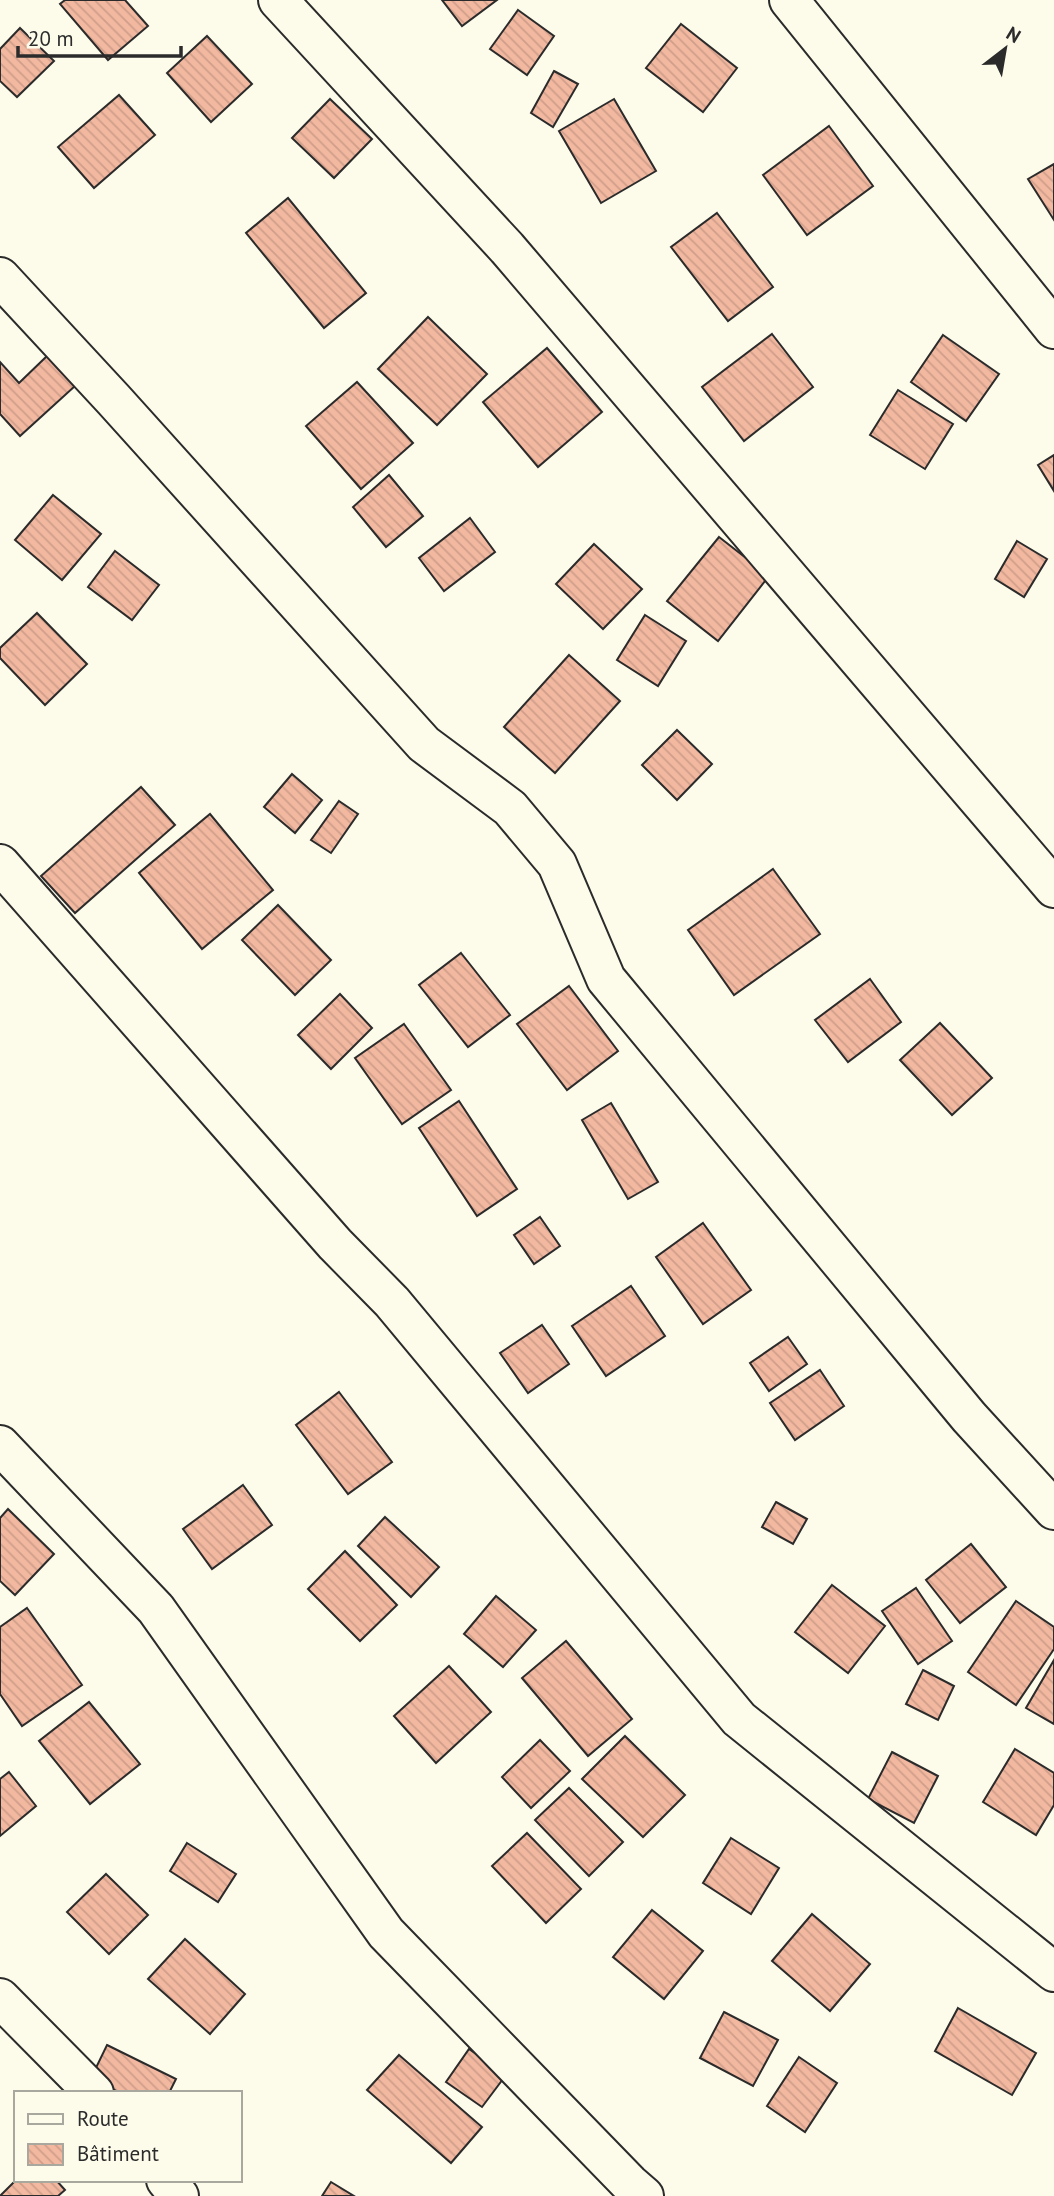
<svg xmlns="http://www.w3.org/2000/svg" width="1054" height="2196" font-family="'PT Sans',sans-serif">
  <defs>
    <pattern id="building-back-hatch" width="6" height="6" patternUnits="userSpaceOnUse" patternTransform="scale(1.75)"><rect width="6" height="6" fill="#f2b8a0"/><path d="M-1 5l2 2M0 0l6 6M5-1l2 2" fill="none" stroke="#d09e8a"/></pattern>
  </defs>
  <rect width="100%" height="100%" fill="#fdfbea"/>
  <g fill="url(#building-back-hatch)" stroke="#2b2b2b" stroke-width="2">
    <path d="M 65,0 L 125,0 L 148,26 L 108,60 L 60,4 Z"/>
    <path d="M 442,0 L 497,0 L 462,26 Z"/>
    <path d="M 518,10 L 554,36 L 527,75 L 490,49 Z"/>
    <path d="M 681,24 L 737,68 L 703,112 L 646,68 Z"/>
    <path d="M 20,28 L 54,61 L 17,97 L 0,81 L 0,49 Z"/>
    <path d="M 207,36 L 252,84 L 211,122 L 167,73 Z"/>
    <path d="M 554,71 L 578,84 L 553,127 L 531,113 Z"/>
    <path d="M 119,95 L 155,135 L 94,188 L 58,147 Z"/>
    <path d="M 330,99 L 372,139 L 334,178 L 292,138 Z"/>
    <path d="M 614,99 L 656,171 L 601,203 L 559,131 Z"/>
    <path d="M 829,126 L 873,186 L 807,235 L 763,175 Z"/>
    <path d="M 1054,164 L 1054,220 L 1028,179 Z"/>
    <path d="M 288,198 L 366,293 L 324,328 L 246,233 Z"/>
    <path d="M 717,213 L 773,287 L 728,321 L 671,247 Z"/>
    <path d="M 428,317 L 487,374 L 437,425 L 378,369 Z"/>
    <path d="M 772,334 L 813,387 L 744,441 L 702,387 Z"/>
    <path d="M 943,335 L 999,374 L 966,421 L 911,382 Z"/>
    <path d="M 547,348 L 602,412 L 538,467 L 483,402 Z"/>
    <path d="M 47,356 L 75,386 L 20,436 L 0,414 L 0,362 L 19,383 Z"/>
    <path d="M 357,382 L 413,443 L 361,489 L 306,426 Z"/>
    <path d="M 898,390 L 953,424 L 925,469 L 870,435 Z"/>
    <path d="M 1054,455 L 1054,491 L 1038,465 Z"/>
    <path d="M 389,475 L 423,516 L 386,547 L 353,507 Z"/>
    <path d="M 53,495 L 101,534 L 62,580 L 15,540 Z"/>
    <path d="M 470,518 L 495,552 L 444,591 L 419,558 Z"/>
    <path d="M 719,537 L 769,576 L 718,641 L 667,601 Z"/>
    <path d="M 1017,541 L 1047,559 L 1024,597 L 995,579 Z"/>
    <path d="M 594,544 L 642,589 L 603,629 L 556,584 Z"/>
    <path d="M 115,551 L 159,585 L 132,620 L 88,587 Z"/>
    <path d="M 37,613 L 87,664 L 45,705 L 0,658 L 0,648 Z"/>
    <path d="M 645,615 L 686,641 L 658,686 L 617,660 Z"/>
    <path d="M 569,655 L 620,701 L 555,773 L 504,727 Z"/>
    <path d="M 677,730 L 712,764 L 677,800 L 642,765 Z"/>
    <path d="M 292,774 L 322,800 L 295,833 L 264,807 Z"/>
    <path d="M 141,787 L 175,825 L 75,913 L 41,876 Z"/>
    <path d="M 339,801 L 358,814 L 331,853 L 311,840 Z"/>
    <path d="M 210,814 L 273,890 L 202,949 L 139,873 Z"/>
    <path d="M 773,869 L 820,934 L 734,995 L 688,930 Z"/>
    <path d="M 278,905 L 331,960 L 295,995 L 242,940 Z"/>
    <path d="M 461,953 L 510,1015 L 468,1047 L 419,985 Z"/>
    <path d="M 870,979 L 901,1022 L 848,1062 L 815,1020 Z"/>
    <path d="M 569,986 L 618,1051 L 567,1090 L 517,1024 Z"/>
    <path d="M 340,994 L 372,1028 L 331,1069 L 298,1035 Z"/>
    <path d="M 940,1023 L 992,1078 L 952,1115 L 900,1060 Z"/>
    <path d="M 404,1024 L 451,1090 L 402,1124 L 355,1058 Z"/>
    <path d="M 459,1101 L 517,1189 L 477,1216 L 419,1128 Z"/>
    <path d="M 611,1103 L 658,1182 L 628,1199 L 582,1120 Z"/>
    <path d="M 540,1217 L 560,1246 L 534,1264 L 514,1235 Z"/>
    <path d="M 703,1223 L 751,1290 L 703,1324 L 656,1257 Z"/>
    <path d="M 631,1286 L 665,1336 L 606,1376 L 572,1326 Z"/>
    <path d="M 542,1325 L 569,1364 L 528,1393 L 500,1353 Z"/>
    <path d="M 788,1337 L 807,1364 L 769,1391 L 750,1363 Z"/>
    <path d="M 820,1370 L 844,1406 L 795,1440 L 770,1403 Z"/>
    <path d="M 339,1392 L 392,1462 L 348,1494 L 296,1425 Z"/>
    <path d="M 243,1485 L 272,1525 L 212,1569 L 183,1529 Z"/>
    <path d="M 776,1502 L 807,1519 L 793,1544 L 762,1527 Z"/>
    <path d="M 8,1509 L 54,1554 L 15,1595 L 0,1581 L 0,1518 Z"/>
    <path d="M 385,1517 L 439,1567 L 411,1597 L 358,1546 Z"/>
    <path d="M 971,1544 L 1006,1587 L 960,1623 L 926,1580 Z"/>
    <path d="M 345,1551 L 397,1605 L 360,1641 L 308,1589 Z"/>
    <path d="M 832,1585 L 885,1626 L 848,1673 L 795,1632 Z"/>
    <path d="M 916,1588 L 952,1641 L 918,1664 L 882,1611 Z"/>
    <path d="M 496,1596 L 536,1630 L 503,1667 L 464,1634 Z"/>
    <path d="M 1016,1601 L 1054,1627 L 1054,1649 L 1016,1705 L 968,1672 Z"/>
    <path d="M 27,1608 L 82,1685 L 22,1726 L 0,1694 L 0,1627 Z"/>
    <path d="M 566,1641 L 632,1719 L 588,1756 L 522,1678 Z"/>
    <path d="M 1054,1660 L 1054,1724 L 1026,1708 Z"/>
    <path d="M 449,1666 L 491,1712 L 436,1763 L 394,1716 Z"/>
    <path d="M 923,1670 L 954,1686 L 938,1720 L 906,1704 Z"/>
    <path d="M 89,1702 L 140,1764 L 90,1804 L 39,1741 Z"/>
    <path d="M 625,1736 L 685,1795 L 643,1837 L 582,1779 Z"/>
    <path d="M 540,1740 L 570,1771 L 531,1808 L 502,1777 Z"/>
    <path d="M 1015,1749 L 1054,1773 L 1054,1805 L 1036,1835 L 983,1802 Z"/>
    <path d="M 892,1752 L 938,1776 L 914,1823 L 868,1799 Z"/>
    <path d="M 9,1772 L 36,1806 L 0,1836 L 0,1779 Z"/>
    <path d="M 569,1788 L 623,1842 L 589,1876 L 535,1820 Z"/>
    <path d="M 527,1833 L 581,1889 L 546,1923 L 492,1866 Z"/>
    <path d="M 731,1838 L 779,1868 L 751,1914 L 703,1883 Z"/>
    <path d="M 187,1843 L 236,1874 L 218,1902 L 170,1871 Z"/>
    <path d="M 106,1874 L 148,1915 L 109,1954 L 67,1912 Z"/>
    <path d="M 652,1910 L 703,1951 L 664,1999 L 613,1957 Z"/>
    <path d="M 812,1914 L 870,1964 L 830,2011 L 772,1961 Z"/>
    <path d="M 185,1939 L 245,1994 L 210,2034 L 148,1979 Z"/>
    <path d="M 958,2008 L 1036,2053 L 1012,2095 L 935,2051 Z"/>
    <path d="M 724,2012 L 778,2040 L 753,2086 L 700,2058 Z"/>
    <path d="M 107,2045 L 176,2079 L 169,2093 L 120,2093 L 91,2078 Z"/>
    <path d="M 469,2049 L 506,2075 L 482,2107 L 446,2082 Z"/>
    <path d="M 399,2055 L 482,2127 L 451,2163 L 367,2090 Z"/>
    <path d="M 799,2057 L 837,2083 L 805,2132 L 767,2106 Z"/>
    <path d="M 16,2180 L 56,2180 L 65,2190 L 58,2196 L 0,2196 Z"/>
    <path d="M 331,2182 L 354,2196 L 322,2196 Z"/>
  </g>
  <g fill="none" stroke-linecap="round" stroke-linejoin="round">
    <g stroke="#2b2b2b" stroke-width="42">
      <g id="street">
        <path d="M 278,0 L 507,248 L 1054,888"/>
        <path d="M 789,0 L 1054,329"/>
        <path d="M 0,277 L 114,400 L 424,744 L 510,808 L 557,864 L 606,979 L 969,1417 L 1054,1510"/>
        <path d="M 0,864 L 335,1244 L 392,1302 L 739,1719 L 1054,1972"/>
        <path d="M 0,1445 L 156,1609 L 386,1933 L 629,2183 L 644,2196"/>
        <path d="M 0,1998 L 94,2093"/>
        <path d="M 166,2180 L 179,2196"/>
      </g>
    </g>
    <use href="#street" stroke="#fdfbea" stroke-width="38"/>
  </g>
  <rect x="14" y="2091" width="228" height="91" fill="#fdfbea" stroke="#a9a89e" stroke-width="2"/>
  <rect x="28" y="2114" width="35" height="10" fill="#fdfbea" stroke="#a9a89e" stroke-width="2"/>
  <text x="77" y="2126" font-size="21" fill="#2b2b2b">Route</text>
  <rect x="28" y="2144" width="35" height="21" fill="url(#building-back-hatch)" stroke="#a9a89e" stroke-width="2"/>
  <text x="77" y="2161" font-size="21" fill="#2b2b2b">Bâtiment</text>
  <g transform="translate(1005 49) rotate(31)" stroke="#fdfbea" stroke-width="5" paint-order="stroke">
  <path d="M0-5L12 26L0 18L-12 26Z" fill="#2b2b2b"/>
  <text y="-10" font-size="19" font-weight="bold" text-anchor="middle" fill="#2b2b2b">N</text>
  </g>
  <path d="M18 46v10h163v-10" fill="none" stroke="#2b2b2b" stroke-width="3.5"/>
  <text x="28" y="46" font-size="21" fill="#2b2b2b" stroke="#fdfbea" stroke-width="5" paint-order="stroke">20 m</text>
</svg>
